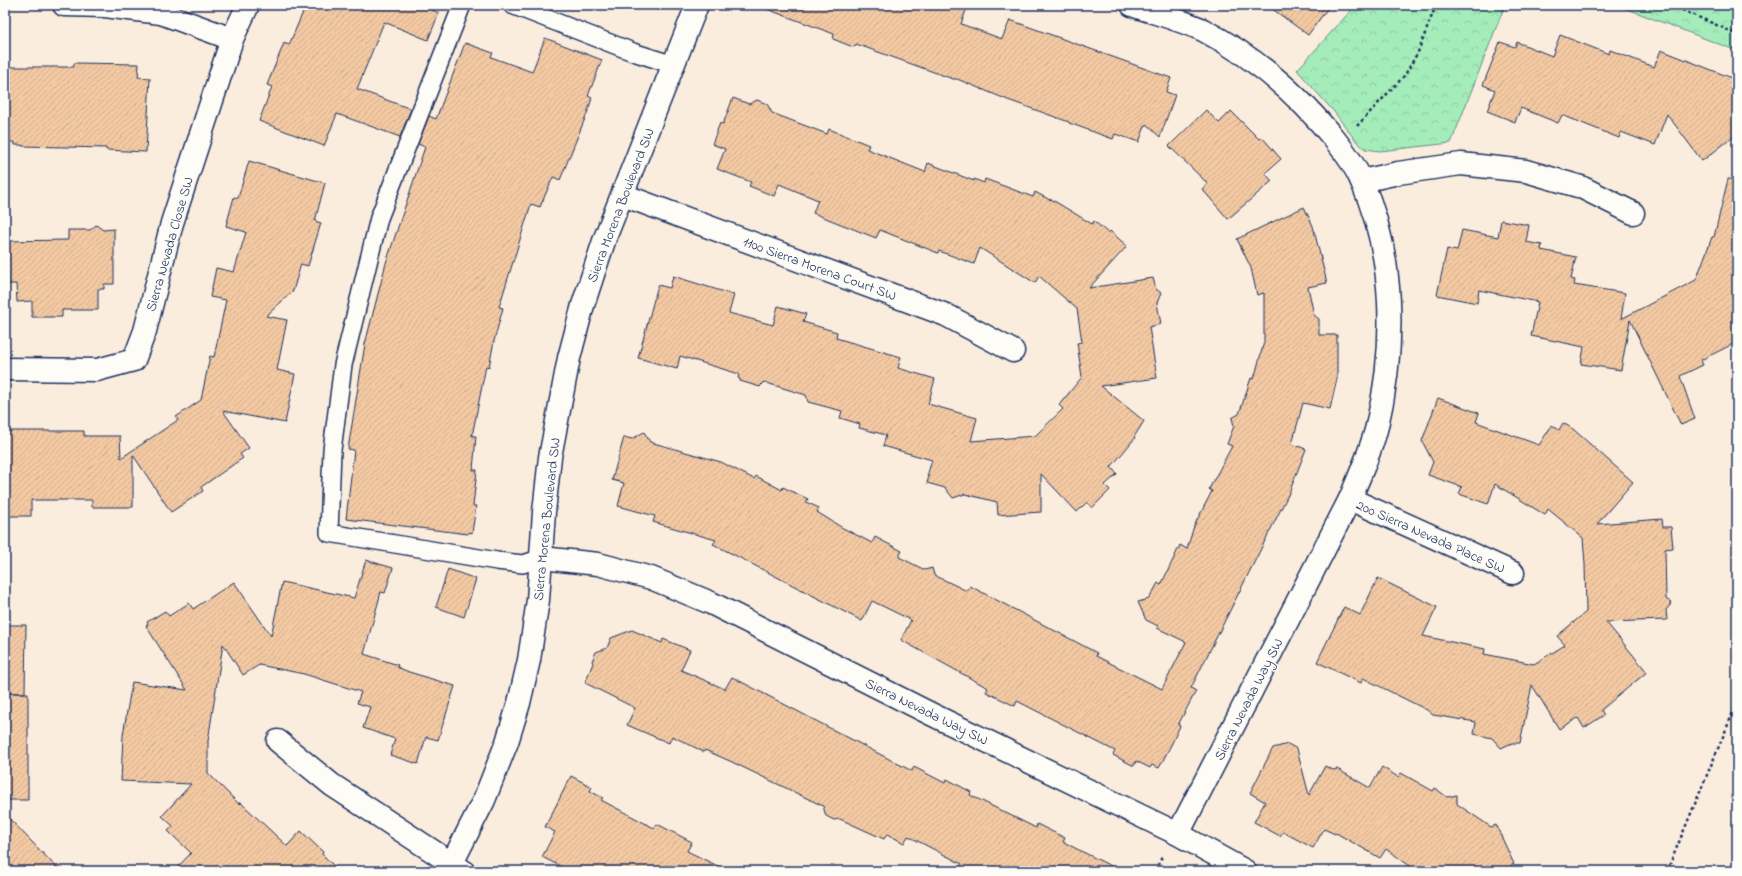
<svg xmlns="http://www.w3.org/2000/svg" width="1742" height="876" font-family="'Indie Flower',sans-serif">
  <defs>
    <pattern id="park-crowns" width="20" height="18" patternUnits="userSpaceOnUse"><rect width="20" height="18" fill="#a4ecb9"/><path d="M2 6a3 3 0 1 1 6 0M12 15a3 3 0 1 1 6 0" fill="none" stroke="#8dcba1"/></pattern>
    <pattern id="building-hatch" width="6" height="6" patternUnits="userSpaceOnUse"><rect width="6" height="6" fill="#f3c9a2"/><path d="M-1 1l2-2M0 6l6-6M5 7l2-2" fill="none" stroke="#d0ad8e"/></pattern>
  </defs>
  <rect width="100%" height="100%" fill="#faedde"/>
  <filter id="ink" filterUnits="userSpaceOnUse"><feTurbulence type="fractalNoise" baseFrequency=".025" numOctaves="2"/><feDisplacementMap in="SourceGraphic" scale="8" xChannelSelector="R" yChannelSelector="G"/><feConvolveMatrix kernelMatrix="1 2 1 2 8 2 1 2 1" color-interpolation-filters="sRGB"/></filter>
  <g filter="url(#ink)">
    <g fill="url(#park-crowns)" stroke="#608e8c">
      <path d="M 1356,5 L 1505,5 L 1451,143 L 1380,151 L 1365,149 L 1356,141 L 1335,113 L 1297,70 Z"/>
      <path d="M 1617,5 L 1737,5 L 1737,51 Z"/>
    </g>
    <g fill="url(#building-hatch)" stroke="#1b2f5e">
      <path d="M 306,5 L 421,5 L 439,13 L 428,40 L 384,22 L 357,89 L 411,109 L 400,137 L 337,114 L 324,146 L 259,121 L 272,87 L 267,85 L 284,43 L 289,45 Z"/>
      <path d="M 764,5 L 968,5 L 961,24 L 1002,39 L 1010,20 L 1171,78 L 1166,92 L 1175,95 L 1160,137 L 1146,124 L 1139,142 L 1115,134 L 1113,139 L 1069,123 L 1069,122 L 1008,100 L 957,79 L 953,79 L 856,44 L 856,46 L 853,47 L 833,39 L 834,34 L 764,8 Z"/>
      <path d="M 1267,5 L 1330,5 L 1308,35 Z"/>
      <path d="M 1560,35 L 1609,54 L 1610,50 L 1654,67 L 1661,50 L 1737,80 L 1737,134 L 1702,161 L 1667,114 L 1655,145 L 1621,132 L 1619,138 L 1562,115 L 1558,123 L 1521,108 L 1515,122 L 1487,111 L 1495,90 L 1483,85 L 1500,42 L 1515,47 L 1517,42 L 1552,56 Z"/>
      <path d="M 545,38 L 602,60 L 588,96 L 592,98 L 588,111 L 560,180 L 553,177 L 540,207 L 531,204 L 499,307 L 503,308 L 494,341 L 489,367 L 486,366 L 472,436 L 476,436 L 473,470 L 477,470 L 473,506 L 476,506 L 472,533 L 468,532 L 468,534 L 346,519 L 354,450 L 348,449 L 365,344 L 386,263 L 425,147 L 418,144 L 429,116 L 436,119 L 465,43 L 493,53 L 491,57 L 532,72 Z"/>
      <path d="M 74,63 L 139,64 L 138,77 L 150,78 L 146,152 L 106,150 L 106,148 L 22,146 L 22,145 L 15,145 L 15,142 L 5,142 L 5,67 L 74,67 Z"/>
      <path d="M 733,98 L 749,104 L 757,100 L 767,104 L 772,113 L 827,134 L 829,129 L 869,145 L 867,149 L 925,172 L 928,163 L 974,181 L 974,179 L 984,183 L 985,179 L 1033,197 L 1035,192 L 1050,200 L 1051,199 L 1092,224 L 1094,221 L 1108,233 L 1110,231 L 1127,246 L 1089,288 L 1153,278 L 1156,289 L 1161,293 L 1157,303 L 1161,324 L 1149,327 L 1157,378 L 1101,386 L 1144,421 L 1134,437 L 1135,438 L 1111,467 L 1117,474 L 1105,485 L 1110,490 L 1092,508 L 1087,502 L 1077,512 L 1041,474 L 1041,512 L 998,515 L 997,502 L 965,494 L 953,498 L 945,488 L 927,483 L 929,476 L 927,476 L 932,460 L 883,446 L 886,435 L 859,428 L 860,424 L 840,418 L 842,411 L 808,402 L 806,395 L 763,382 L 760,387 L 740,381 L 740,379 L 738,378 L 739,374 L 680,356 L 677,369 L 638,358 L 658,285 L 670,288 L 673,276 L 734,295 L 729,313 L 773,325 L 778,306 L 806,314 L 803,322 L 837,332 L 836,338 L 901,357 L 898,368 L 935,379 L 928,404 L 977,418 L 971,441 L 1035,436 L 1063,409 L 1059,405 L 1082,377 L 1077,343 L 1082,342 L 1077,309 L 1039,276 L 1035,283 L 980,248 L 974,264 L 939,251 L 938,253 L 880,230 L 876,238 L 813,213 L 818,200 L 779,184 L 774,196 L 749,186 L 751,182 L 717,169 L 725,149 L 712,144 L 720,123 L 723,124 Z"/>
      <path d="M 1206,110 L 1219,123 L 1231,111 L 1259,139 L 1262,137 L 1281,159 L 1265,173 L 1272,181 L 1228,219 L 1202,189 L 1208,184 L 1169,146 Z"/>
      <path d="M 249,161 L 325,183 L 315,221 L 321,223 L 308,266 L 301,264 L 293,291 L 266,316 L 287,320 L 277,370 L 295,374 L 285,423 L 223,411 L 249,448 L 240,454 L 243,458 L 201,487 L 203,491 L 171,512 L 133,455 L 133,507 L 92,507 L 92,500 L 31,500 L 31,516 L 5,516 L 5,431 L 84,431 L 84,436 L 120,436 L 121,458 L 178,420 L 176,417 L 201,400 L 210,356 L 214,357 L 226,300 L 210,297 L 216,268 L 234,272 L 246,232 L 226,226 L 234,197 L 238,198 Z"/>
      <path d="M 1728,179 L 1737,180 L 1737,342 L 1701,360 L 1703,365 L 1680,376 L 1695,419 L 1681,425 L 1630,320 L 1621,370 L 1581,364 L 1584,347 L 1531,336 L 1538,302 L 1479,290 L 1477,303 L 1437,295 L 1447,249 L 1457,251 L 1462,230 L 1498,237 L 1501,220 L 1529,225 L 1526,242 L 1542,245 L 1541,250 L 1576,257 L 1571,279 L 1575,280 L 1574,285 L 1625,293 L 1621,319 L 1696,280 L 1712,237 L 1714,237 Z"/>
      <path d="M 1304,207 L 1313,226 L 1327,283 L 1308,287 L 1314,315 L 1319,319 L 1319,335 L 1337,335 L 1337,379 L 1330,409 L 1303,403 L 1292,444 L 1306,449 L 1289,493 L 1191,688 L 1196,691 L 1178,725 L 1180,726 L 1171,745 L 1159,768 L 1152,765 L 1150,768 L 1136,761 L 1134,766 L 1113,755 L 1115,751 L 1017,701 L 1015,706 L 986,692 L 988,688 L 901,640 L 911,620 L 872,601 L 862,621 L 713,544 L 716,540 L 653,522 L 655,516 L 618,506 L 624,483 L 612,480 L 624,437 L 632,439 L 644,432 L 650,442 L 721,462 L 754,479 L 756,476 L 782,490 L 783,487 L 808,499 L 806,502 L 819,508 L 817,512 L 841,527 L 872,543 L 875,537 L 902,551 L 899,557 L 925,570 L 932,568 L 934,575 L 967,591 L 970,586 L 1097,653 L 1096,656 L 1162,689 L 1186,642 L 1157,628 L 1158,626 L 1146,620 L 1138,602 L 1149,599 L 1158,583 L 1161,585 L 1180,545 L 1187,549 L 1194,526 L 1212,491 L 1209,489 L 1232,446 L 1227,444 L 1234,426 L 1232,418 L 1239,414 L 1251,378 L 1254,379 L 1264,342 L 1264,293 L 1257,295 L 1251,268 L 1237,239 Z"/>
      <path d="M 96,225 L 103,230 L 114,229 L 114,284 L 104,284 L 104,289 L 98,289 L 98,310 L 62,310 L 62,317 L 32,317 L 32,301 L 17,302 L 16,284 L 5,284 L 5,241 L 68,240 L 68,230 L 90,230 Z"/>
      <path d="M 1438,398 L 1479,413 L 1476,422 L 1539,445 L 1552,425 L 1559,430 L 1563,423 L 1573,429 L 1633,482 L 1597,524 L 1662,519 L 1663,527 L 1671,527 L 1673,548 L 1665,549 L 1666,599 L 1672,603 L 1666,610 L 1667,620 L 1606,622 L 1647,672 L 1601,710 L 1604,715 L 1584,728 L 1578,718 L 1559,729 L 1532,685 L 1520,743 L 1512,743 L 1501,748 L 1492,738 L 1474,734 L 1476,722 L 1433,715 L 1427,710 L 1363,678 L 1361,683 L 1317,662 L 1344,607 L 1360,615 L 1378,578 L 1437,607 L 1423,636 L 1485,649 L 1484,654 L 1534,664 L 1565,645 L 1557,636 L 1586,612 L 1585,564 L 1583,538 L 1548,509 L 1545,515 L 1495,484 L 1488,504 L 1459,494 L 1462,487 L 1428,475 L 1433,462 L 1422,441 Z"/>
      <path d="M 366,560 L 393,568 L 385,593 L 381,592 L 364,654 L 398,665 L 397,667 L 409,672 L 455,686 L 438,740 L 426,737 L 418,764 L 390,755 L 395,739 L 363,728 L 370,707 L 357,703 L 361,692 L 304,674 L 259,665 L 243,675 L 223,644 L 208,741 L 208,773 L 239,804 L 240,802 L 287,846 L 301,831 L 323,852 L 322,854 L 339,871 L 174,871 L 191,853 L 168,831 L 173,826 L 162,816 L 191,784 L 121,781 L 123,735 L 132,682 L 187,690 L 146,626 L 148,624 L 147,622 L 165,611 L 169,616 L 189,603 L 193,609 L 234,582 L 271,636 L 282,582 L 354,598 Z"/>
      <path d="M 448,569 L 476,579 L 464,617 L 436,607 Z"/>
      <path d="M 5,625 L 26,625 L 25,693 L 28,693 L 28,800 L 5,800 L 5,693 L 25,693 L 5,693 Z"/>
      <path d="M 632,630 L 662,643 L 663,639 L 690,650 L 681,670 L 725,689 L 732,677 L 912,771 L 914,767 L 945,783 L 947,779 L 971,792 L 970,795 L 1036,828 L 1037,824 L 1065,838 L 1063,842 L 1121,871 L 958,871 L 962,864 L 908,836 L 904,843 L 887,834 L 884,839 L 840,819 L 834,820 L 826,816 L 823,806 L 732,762 L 705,750 L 704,752 L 672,736 L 669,743 L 627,725 L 635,708 L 585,683 L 593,663 L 592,661 L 596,652 L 607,648 L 611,638 Z"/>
      <path d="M 1288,744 L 1297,749 L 1309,795 L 1325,766 L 1333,770 L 1337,769 L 1370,788 L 1382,767 L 1398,777 L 1401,773 L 1433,791 L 1435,788 L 1447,797 L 1457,795 L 1457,804 L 1491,827 L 1496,825 L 1514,864 L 1501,871 L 1417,871 L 1386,849 L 1380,858 L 1336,833 L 1335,834 L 1324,829 L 1313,848 L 1283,832 L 1280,836 L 1254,822 L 1265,802 L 1250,793 L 1273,748 Z"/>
      <path d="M 571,776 L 592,787 L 590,791 L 603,798 L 601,800 L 654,828 L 657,824 L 692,842 L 687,851 L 728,871 L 570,871 L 542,857 L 555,832 L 545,827 Z"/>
      <path d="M 5,814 L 60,871 L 5,871 Z"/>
    </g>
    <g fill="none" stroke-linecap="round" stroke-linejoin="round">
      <g stroke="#1b2f5e" stroke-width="20">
        <g id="service">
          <path d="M 462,5 L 379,218 L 343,365 L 332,450 L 329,533 L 497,561 L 523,564 L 542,558"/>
          <path d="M 512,5 L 633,52 L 674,65"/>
        </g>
      </g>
      <g stroke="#1b2f5e" stroke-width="25">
        <g id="minor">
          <path d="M 64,5 L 105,6 L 161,13 L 232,39"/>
          <path d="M 1132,5 C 1154,13 1181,20 1203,30 C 1255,57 1298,94 1335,140 C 1345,152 1356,167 1362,182 C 1395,257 1396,346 1377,426 C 1371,451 1360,475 1350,499 L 1178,834"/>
          <path d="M 1362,181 L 1398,173 L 1461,164 L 1526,171 L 1581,187 L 1633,213"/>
          <path d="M 623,195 L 946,315 L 1013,351"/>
          <path d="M 5,369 L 97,370 L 134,360 L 145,331 L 172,223 L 232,39 L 248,5"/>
          <path d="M 1350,499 L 1513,573"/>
          <path d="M 542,558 L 598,564 L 651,578 L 711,603 L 931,714 L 1178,834 L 1245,871"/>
          <path d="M 278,741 L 332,785 L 463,871"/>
        </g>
      </g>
      <g stroke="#1b2f5e" stroke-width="25">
        <path id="tertiary" d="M 445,871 L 452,863 L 484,800 L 507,742 L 519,703 L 529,660 L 538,600 L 544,512 L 550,457 L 569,358 L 583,305 L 605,238 L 697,5"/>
      </g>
      <g stroke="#1b2f5e" stroke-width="2.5" stroke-dasharray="3 3" stroke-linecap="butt">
        <path d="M 1671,5 L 1737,34"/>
        <path d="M 1357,126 L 1405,75 L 1418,52 L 1436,5"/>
        <path d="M 1155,871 L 1162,857"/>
        <path d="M 1667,871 L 1737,703"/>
      </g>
      <use href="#service" stroke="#fdfcf7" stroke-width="17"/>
      <use href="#minor" stroke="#fdfcf7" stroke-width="22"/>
      <use href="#tertiary" stroke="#fdfcf7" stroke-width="22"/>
    </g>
  </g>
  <g text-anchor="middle" stroke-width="3" stroke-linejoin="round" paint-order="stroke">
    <g font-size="14" fill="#1b2f5e" stroke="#fdfcf7">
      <text transform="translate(620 205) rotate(-69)" y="5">Sierra Morena Boulevard SW</text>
      <text transform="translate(169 244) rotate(-74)" y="5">Sierra Nevada Close SW</text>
      <text transform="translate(820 268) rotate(20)" y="5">1100 Sierra Morena Court SW</text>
      <text transform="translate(546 519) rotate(-84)" y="5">Sierra Morena Boulevard SW</text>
      <text transform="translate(1431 536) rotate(24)" y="5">200 Sierra Nevada Place SW</text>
      <text transform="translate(1248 699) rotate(-63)" y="5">Sierra Nevada Way SW</text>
      <text transform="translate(927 711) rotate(26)" y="5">Sierra Nevada Way SW</text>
    </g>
  </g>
  <rect width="1742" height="876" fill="none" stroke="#fdfcf7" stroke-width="20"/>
  <rect x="10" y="10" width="1722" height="856" fill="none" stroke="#1b2f5e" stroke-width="1.5" filter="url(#ink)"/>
</svg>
